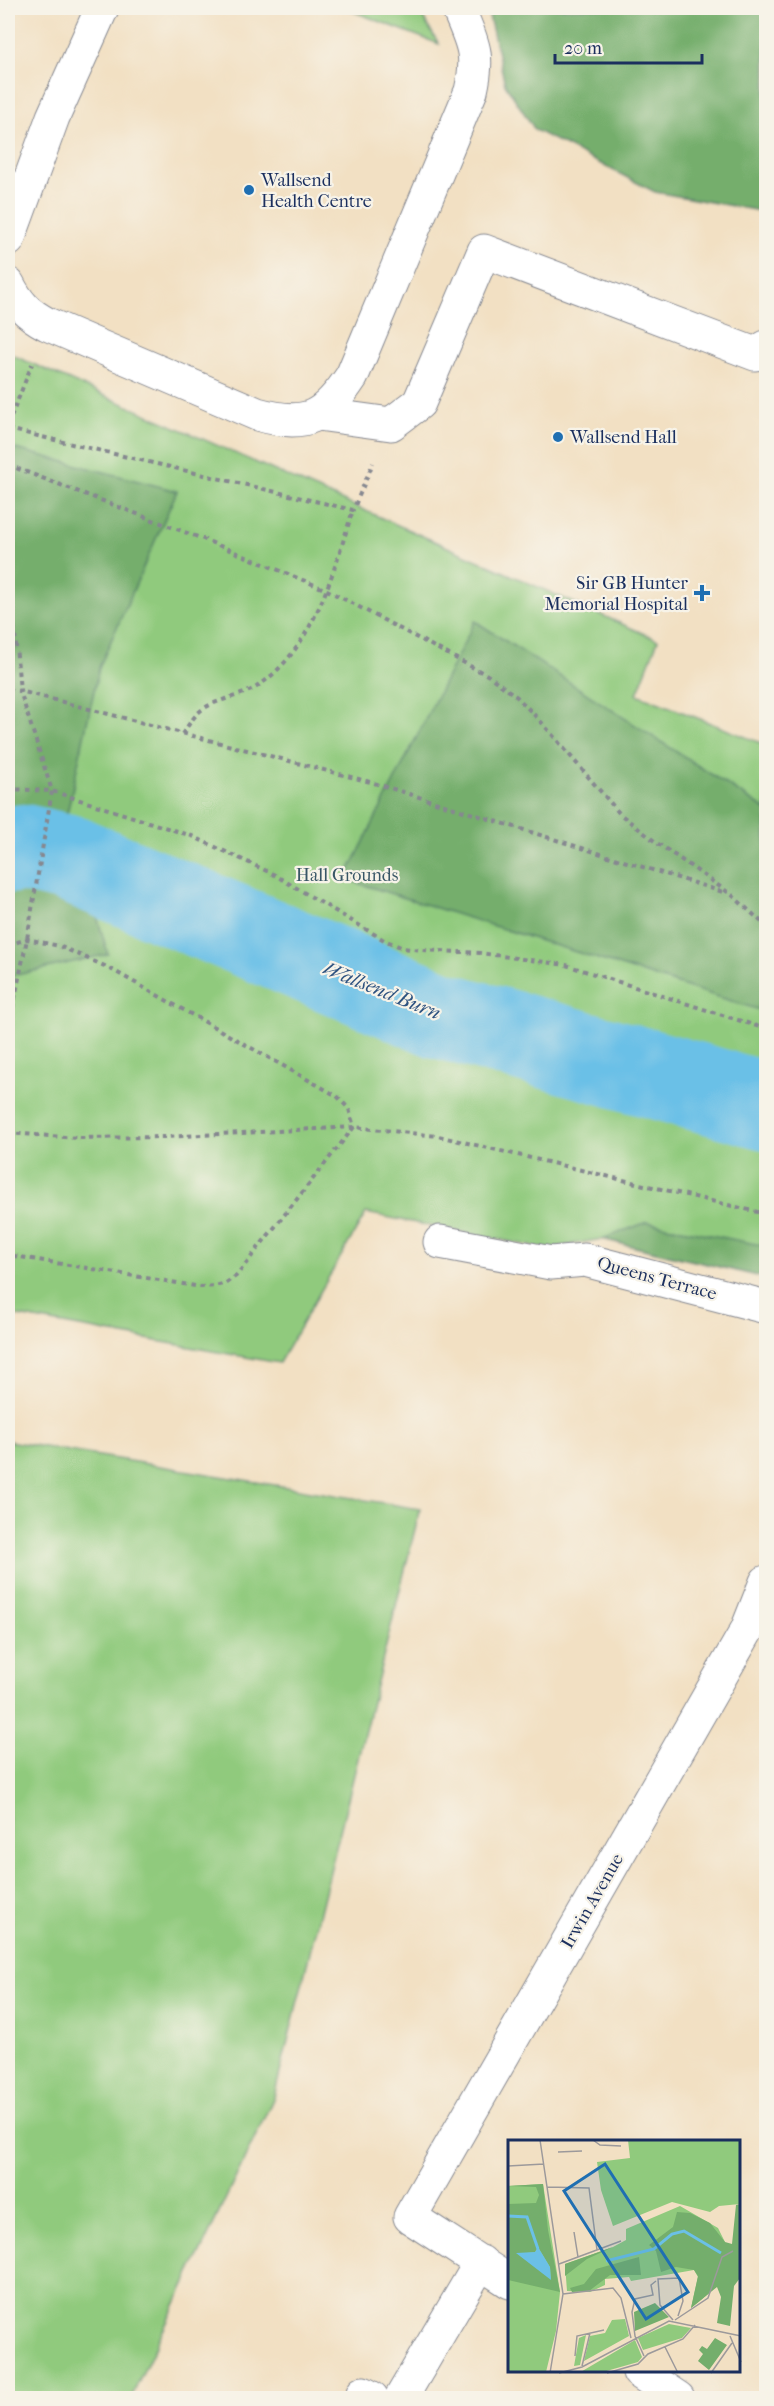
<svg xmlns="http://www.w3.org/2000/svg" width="774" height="2406" font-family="'IM FELL French Canon',serif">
  <rect width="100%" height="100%" fill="#f7f3e8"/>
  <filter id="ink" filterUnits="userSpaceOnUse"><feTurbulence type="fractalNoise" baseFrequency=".0167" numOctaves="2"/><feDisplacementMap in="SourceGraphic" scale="12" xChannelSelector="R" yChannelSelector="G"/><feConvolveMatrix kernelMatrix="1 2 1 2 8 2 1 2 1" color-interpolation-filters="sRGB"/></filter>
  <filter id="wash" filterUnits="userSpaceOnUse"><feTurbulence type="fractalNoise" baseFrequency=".008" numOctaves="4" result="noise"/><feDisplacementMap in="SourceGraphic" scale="24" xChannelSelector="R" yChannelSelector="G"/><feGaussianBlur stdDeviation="1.35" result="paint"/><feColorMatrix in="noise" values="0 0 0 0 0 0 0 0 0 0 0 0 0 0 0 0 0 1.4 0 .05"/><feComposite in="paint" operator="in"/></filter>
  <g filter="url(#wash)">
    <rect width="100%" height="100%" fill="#f2e0c3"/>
    <g fill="#90ca7d" stroke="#567c6e" stroke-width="1.5">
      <path d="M 344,8 L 417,8 L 439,44 Z"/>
      <path d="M 8,353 L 658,640 L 637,694 L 766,745 L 766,1278 L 602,1239 L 546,1249 L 366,1213 L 279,1363 L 8,1314 Z"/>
      <path d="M 8,1441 L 420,1509 L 274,2097 L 131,2398 L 8,2398 Z"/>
    </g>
    <g fill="#74ae6c" stroke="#486e65" stroke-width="1.5">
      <path d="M 487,8 L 766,8 L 766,212 L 655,192 L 535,130 L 505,84 Z"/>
      <path d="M 8,447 L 177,491 L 99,668 L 67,814 L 108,954 L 8,977 Z"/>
      <path d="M 475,621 L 766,810 L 766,1012 L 345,879 Z"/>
      <path d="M 647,1222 L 766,1246 L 766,1278 L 602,1239 Z"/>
    </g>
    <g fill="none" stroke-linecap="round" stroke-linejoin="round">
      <path stroke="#6bc0e7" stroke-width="88" d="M 8,850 L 23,848 L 68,858 L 441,1015 L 766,1106"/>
    </g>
  </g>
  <g filter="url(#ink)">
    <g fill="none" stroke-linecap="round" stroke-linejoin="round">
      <g stroke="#868890" stroke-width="35">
        <g id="minor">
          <path d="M 8,240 L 53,117 L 102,8"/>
          <path d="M 8,284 C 18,304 28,314 47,324 L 257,414 C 307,428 324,418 352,376 L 471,91 C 480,53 472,42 458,8"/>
          <path d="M 318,414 L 391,424 L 419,403 L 484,251 L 755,354 L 766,347"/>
          <path d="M 440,1242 L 551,1263 L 585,1260 L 766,1307"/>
          <path d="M 510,2282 L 410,2217 L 747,1630 L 766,1582"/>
          <path d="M 639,2372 L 678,2398"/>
          <path d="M 363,2393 L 372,2398"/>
          <path d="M 401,2398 L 481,2262"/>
        </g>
      </g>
      <g stroke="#868890" stroke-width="4" stroke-dasharray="4.5 4.5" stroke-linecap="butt">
        <path d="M 8,425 L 32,364"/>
        <path d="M 8,429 L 353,510 L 373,463"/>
        <path d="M 8,465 L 203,539 L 327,590 L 489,676 L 517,697 L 543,724 L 620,814 L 657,843 L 732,895 L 766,926"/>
        <path d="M 8,554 L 20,691 L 52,791 L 27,939 L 8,1032"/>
        <path d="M 8,690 L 20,691 L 374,783 L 726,893"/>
        <path d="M 182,734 C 188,726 195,714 203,709 C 219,698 242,697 258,686 C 315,647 333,572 353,510"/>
        <path d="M 8,789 L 52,791 L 192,836 L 273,874 L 384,940 L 403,948 L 422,950 L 480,953 L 566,965 L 766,1029"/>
        <path d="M 8,945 L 27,939 L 59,946 L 107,967 L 337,1096 L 349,1109 L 354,1127 L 236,1276 L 226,1283 L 215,1286 L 201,1287 L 8,1255"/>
        <path d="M 8,1133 L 78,1138 L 164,1137 L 354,1127 L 438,1136 L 766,1214"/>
      </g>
      <use href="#minor" stroke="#fff" stroke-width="33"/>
    </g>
  </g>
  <g fill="#1f6fb2" stroke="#f7f3e8" stroke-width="2">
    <circle cx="249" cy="190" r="6"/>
    <circle cx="558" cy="437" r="6"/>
    <path d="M699 584h6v6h6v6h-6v6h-6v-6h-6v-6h6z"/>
  </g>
  <g text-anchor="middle" stroke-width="4.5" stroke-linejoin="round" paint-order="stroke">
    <g font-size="18" fill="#1b2f5e" stroke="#f7f3e8" text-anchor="start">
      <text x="261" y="186">Wallsend<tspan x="261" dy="21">Health Centre</tspan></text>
      <text x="570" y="443">Wallsend Hall</text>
      <text x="688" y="589" text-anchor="end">Sir GB Hunter<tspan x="688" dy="21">Memorial Hospital</tspan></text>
    </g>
    <g font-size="18" fill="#385666" stroke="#f7f3e8">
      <text x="347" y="881">Hall Grounds</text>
    </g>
    <g font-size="18" fill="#1b2f5e" stroke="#f7f3e8">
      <text transform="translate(657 1278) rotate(15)" y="6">Queens Terrace</text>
      <text transform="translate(592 1901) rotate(-60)" y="6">Irwin Avenue</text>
    </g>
    <g font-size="20" font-style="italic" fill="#2f5380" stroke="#f7f3e8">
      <text transform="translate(382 990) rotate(22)" y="7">Wallsend Burn</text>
    </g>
  </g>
  <g transform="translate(508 2140)">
    <rect width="232" height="232" fill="#f2e0c3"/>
    <path d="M 120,0 L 232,0 L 232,64 L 211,66 L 202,72 L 164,62 L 105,86 L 93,50 L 89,22 L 122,18 ZM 35,44 L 52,152 L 48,191 L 38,232 L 0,232 L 0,46 ZM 172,66 L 210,88 L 217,102 L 203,151 L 193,160 L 183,168 L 190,137 L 186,130 L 123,141 L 121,137 L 97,139 L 97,145 L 82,152 L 59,151 L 57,124 L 105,107 L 118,100 L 118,89 ZM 117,179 L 121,196 L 76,221 L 82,196 L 97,193 L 104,180 ZM 161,184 L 183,188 L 174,198 L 135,210 L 130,198 ZM 78,195 L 72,225 L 66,226 L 71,198 ZM 127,200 L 134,217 L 130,222 L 95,232 L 71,233 Z" fill="#90ca7d"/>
    <path d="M 35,44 L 40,90 L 52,152 L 0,140 L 0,64 L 28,63 L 31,55 L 28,47 L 0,46 ZM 30,107 L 42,127 L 43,139 L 10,114 L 27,112 ZM 232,64 L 232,138 L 226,146 L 222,186 L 209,183 L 213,157 L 209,147 L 183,168 L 190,136 L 186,130 L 168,127 L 153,132 L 148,111 L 141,105 L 165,87 L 169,72 L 182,73 L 202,83 L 217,102 L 224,104 L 228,65 ZM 105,107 L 79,119 L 57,136 L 57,124 ZM 131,117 L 133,135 L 102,135 L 81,151 L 64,152 L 62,148 L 76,144 L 88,129 ZM 147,163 L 161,177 L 127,191 L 126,172 ZM 207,198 L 219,205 L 201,230 L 190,221 L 195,214 L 191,210 L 194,206 L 199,209 Z" fill="#74ae6c" fill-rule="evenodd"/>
    <path d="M 30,107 L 42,127 L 43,140 L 8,113 L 27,112 Z" fill="#6bc0e7"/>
    <path fill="none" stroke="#6bc0e7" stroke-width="3" d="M 0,76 L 19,77 L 30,109M 98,121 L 146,109 L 164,94 L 176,91 L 213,113"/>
    <path fill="none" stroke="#9c999b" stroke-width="1.5" d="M 32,0 L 55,154 L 42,233M 85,0 L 92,5 L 113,6M 50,12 L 74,11M 0,26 L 36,24M 39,47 L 81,48 L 89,110M 66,92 L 70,117M 51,124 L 113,101M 55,154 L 105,148 L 113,158 L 123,198M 165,180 L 152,165 L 150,139 L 171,138 L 175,161 L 170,176M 167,180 L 200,158 L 214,117 L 225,111M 222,196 L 233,222M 157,207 L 170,233M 67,216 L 69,196 L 96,190M 136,216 L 127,196 L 124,172 L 127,159 L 145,155 L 143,145 L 148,141M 74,226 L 82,193M 51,233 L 74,227 L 161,181 L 233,196M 99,233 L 130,224 L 140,214 L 175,199 L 187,185M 203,233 L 224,203"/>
    <path fill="#1f6fb2" fill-opacity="0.15" stroke="#1f6fb2" stroke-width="3" d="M 97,24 L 180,152 L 138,179 L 56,51 Z"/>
    <rect width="232" height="232" fill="none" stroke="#1b2f5e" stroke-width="3"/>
  </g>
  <rect width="774" height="2406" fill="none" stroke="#f7f3e8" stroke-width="30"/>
  <path d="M555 54v9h147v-9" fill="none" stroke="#1b2f5e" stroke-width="3"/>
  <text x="564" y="54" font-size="18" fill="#1b2f5e" stroke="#f7f3e8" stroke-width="4.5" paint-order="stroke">20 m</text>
</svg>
